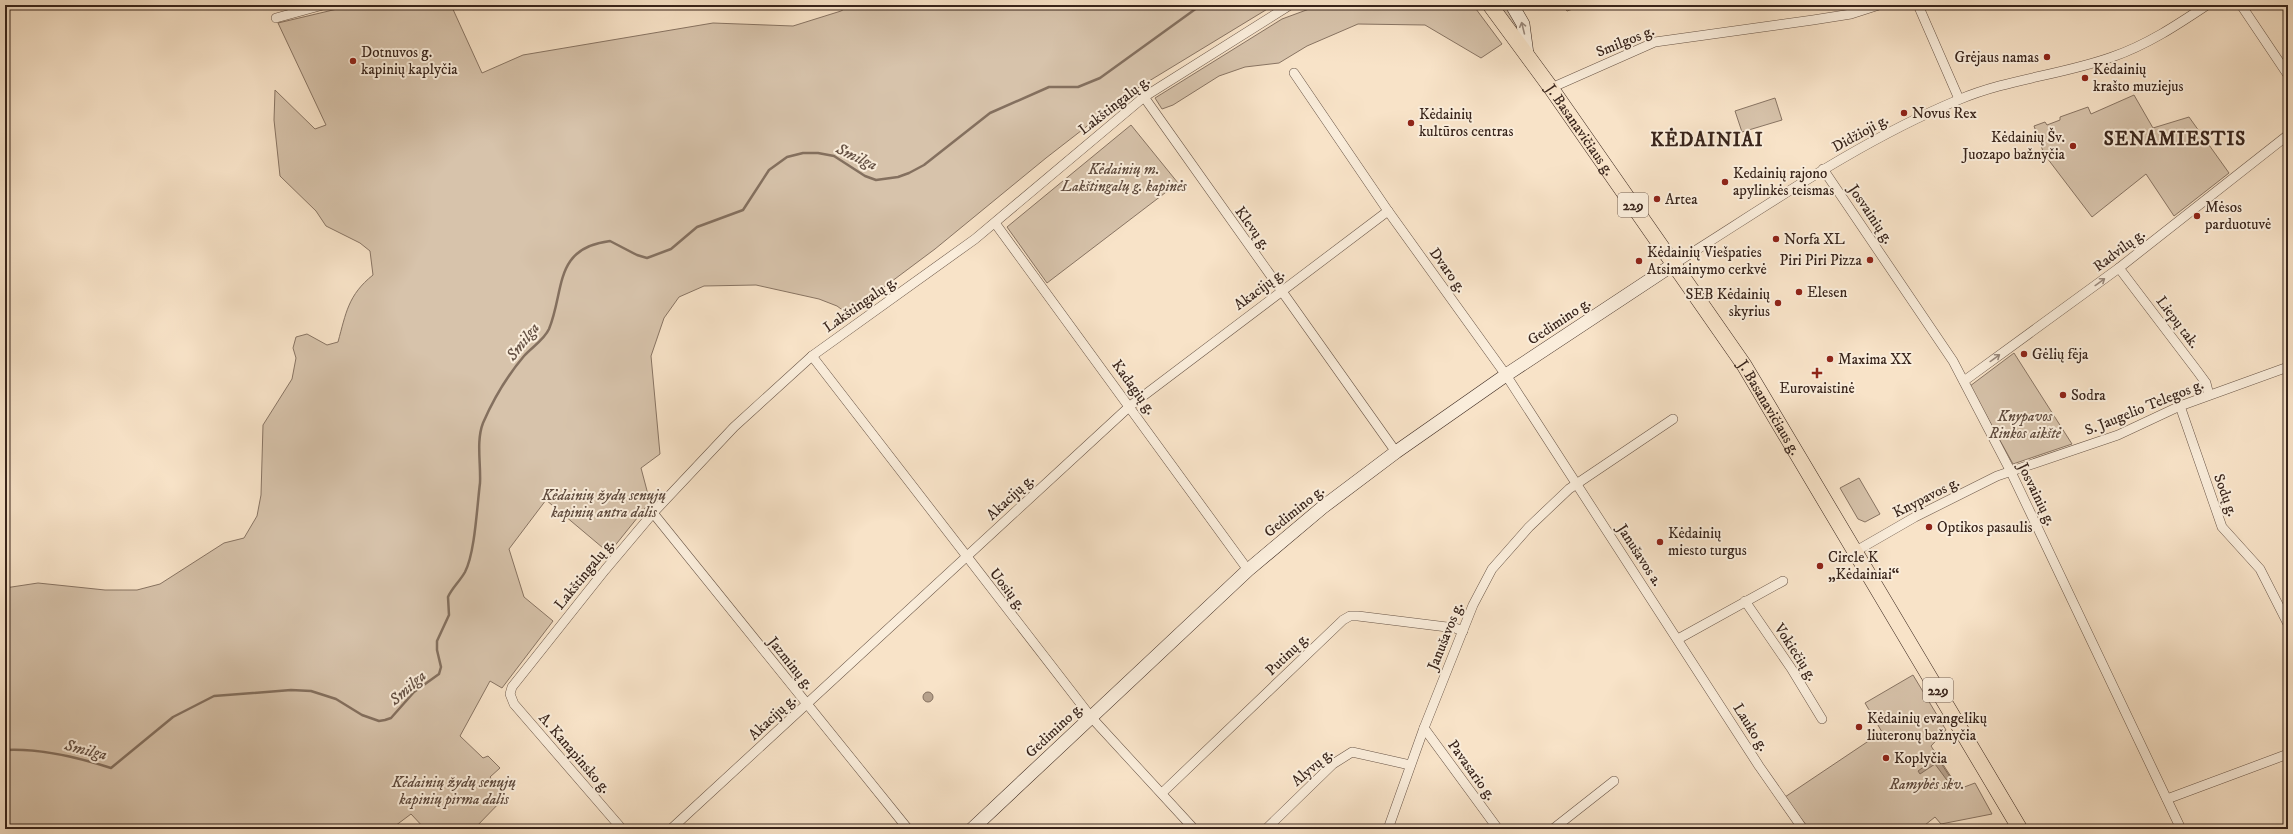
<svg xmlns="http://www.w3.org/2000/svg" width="2293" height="834" font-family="'IM FELL DW Pica',serif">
  <rect width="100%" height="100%" fill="#f8e3c8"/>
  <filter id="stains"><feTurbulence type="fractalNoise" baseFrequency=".005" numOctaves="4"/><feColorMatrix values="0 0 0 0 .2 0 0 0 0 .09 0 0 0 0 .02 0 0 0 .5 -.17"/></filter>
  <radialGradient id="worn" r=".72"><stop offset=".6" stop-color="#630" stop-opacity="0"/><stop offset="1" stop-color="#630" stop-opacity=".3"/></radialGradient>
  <g fill="#d7c3ab" stroke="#887463">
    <path d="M 354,5 L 451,5 L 482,73 L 523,55 L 713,23 L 793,26 L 841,11 L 851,5 L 1274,5 L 1131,92 L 1046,158 L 935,249 L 848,314 L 837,306 L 819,299 L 756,285 L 704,286 L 679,297 L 664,318 L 651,356 L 660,454 L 641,468 L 650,502 L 609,553 L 546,500 L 509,549 L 524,597 L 553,621 L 502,688 L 490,681 L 460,736 L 483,758 L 488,756 L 500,768 L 490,777 L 506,796 L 474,829 L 425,829 L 411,814 L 391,829 L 5,829 L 5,588 L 38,583 L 105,590 L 137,590 L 160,584 L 224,543 L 244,538 L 257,516 L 261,495 L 263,425 L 292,379 L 296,358 L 293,348 L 296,337 L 307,334 L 327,345 L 338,342 C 346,313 348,295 373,275 L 370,251 L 360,243 L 326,226 L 316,211 L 280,176 L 274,120 L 275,90 L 315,129 L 326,125 L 278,23 Z"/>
    <path d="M 1320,5 L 1473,5 L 1502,44 L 1481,58 L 1425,25 L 1358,24 L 1307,46 L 1279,63 L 1245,67 L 1219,76 L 1173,105 L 1162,109 L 1155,98 L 1282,19 Z"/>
    <path d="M 1497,5 L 1526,5 L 1518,10 L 1522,39 Z"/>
    <path d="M 1562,5 L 1585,5 L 1567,11 Z"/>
    <path d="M 2134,95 L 2153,128 L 2189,117 L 2229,173 L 2174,216 L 2146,174 L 2092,217 L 2044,154 L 2034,126 L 2045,122 L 2047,125 L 2060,120 L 2060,117 L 2088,107 L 2091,114 Z"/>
    <path d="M 1775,98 L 1782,120 L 1742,132 L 1735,111 Z"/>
    <path d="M 1131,125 L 1178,183 L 1047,283 L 1007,227 Z"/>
    <path d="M 2014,353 L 2072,444 L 2013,464 L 1970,386 Z"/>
    <path d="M 1859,478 L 1880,514 L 1865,522 L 1858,519 L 1840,488 Z"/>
    <path d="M 1913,675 L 1946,730 L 1931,746 L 1959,789 L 1975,783 L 1992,814 L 1941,824 L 1935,817 L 1920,829 L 1850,829 L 1847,825 L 1842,829 L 1809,829 L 1785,797 L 1882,732 L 1865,703 Z"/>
  </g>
  <g fill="#b7a28d" stroke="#84705f">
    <circle cx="928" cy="697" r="5"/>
    <path d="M 1937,757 L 1952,780 L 1949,783 L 1935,764 L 1920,774 L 1918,771 Z"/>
  </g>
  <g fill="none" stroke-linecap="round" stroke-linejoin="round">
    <path stroke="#84705f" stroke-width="2.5" d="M 5,750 C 41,748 77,757 111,768 L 173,717 L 214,696 L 291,690 L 311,691 L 336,699 L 362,715 L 379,721 L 385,720 L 391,718 L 414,692 L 439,674 L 441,667 L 437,650 L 437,641 L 449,615 L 448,597 C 452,588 460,581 465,572 C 475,553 477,506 480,483 C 481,464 476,441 483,423 C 493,400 508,375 524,356 C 532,347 544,340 549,329 C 565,290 553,248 610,241 L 637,255 L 647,258 L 671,249 L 697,227 L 743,210 L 769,170 L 787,157 L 803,153 L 818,153 L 834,156 L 865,176 L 876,180 L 898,177 L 909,173 L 924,165 L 990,113 L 1049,87 L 1078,87 L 1100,78 L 1201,5"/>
    <g stroke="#685446" stroke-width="10">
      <g id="street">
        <path d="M 1918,5 L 1959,99"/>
        <path d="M 2241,5 L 2288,75"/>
        <path d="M 276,18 L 323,5"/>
        <path d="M 1294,73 L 1388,211 L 1506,375 L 1759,766 L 1803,829"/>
        <path d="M 1551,88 L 1655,42 L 1813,20 L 1851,14 L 1879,5"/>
        <path d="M 1144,97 L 1396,452"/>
        <path d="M 1823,169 L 1953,361 L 2011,472 L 2181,829"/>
        <path d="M 995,223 L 1248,570"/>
        <path d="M 1674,264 C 1767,206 1857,142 1958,100 C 2007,79 2062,75 2112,57 C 2147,45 2177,25 2207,5"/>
        <path d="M 2119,268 L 2198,372 L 2206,383 L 2209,395"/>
        <path d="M 812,356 L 1091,717 L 1194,829"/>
        <path d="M 1964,381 L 2119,268 L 2288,135"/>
        <path d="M 2180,406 L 2222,527 L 2260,569 L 2288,624"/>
        <path d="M 653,513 L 908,829"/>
        <path d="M 1856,551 L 1915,517 L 1997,476 L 2118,435 L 2180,406 L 2288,367"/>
        <path d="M 1745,601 L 1791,668 L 1822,719"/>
        <path d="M 1678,639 L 1783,581"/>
        <path d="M 1424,728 L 1498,829"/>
        <path d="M 1162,793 L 1343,620 L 1350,616 L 1358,616 L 1455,628 L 1463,631"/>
        <path d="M 2167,799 L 2288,754"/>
        <path d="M 622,829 L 514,704 L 510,694 L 512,687 L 605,570 L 653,513 L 734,427 L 812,356 L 975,239 L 1144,97 L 1290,5"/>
        <path d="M 671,829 L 1130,406 L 1388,211"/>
        <path d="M 1266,829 L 1333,764 L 1352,752 L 1410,765"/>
        <path d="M 1388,829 L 1424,728 L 1473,605 L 1492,569 L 1529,527 L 1569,489 L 1673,419"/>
        <path d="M 1553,829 L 1614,781"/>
      </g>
    </g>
    <g stroke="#38241b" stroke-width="14">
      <g id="secondary">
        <path d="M 1512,5 L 1523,24 L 1527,54"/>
        <path d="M 972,829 L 1248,570 L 1323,507 L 1396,452 L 1506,375 L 1674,264"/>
      </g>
    </g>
    <g stroke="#38241b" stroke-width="16">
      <g id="primary">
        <path id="s1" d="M 1490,5 L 1551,88 L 1744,365 L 2020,829"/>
      </g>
    </g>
    <use href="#street" stroke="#faeddb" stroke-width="9"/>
    <use href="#secondary" stroke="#faeddb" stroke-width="13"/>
    <use href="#primary" stroke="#f8e3c8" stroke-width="15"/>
  </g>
  <defs><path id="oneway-shaft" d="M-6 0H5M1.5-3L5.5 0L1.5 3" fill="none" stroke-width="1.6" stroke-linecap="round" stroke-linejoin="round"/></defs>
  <g stroke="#99887b">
    <use href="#oneway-shaft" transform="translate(1523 28) rotate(-104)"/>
    <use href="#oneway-shaft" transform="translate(2100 282) rotate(-36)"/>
    <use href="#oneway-shaft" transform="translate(1995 358) rotate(-36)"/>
  </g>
  <g fill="#8f2418" stroke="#faeddb" stroke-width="1.5">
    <circle cx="2047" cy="57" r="4"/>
    <circle cx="353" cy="61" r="4"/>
    <circle cx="2085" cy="78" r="4"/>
    <circle cx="1904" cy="113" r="4"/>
    <circle cx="1411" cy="123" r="4"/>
    <circle cx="2073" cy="146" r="4"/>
    <circle cx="1725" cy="182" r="4"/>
    <circle cx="1657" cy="199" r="4"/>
    <circle cx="2197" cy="216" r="4"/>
    <circle cx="1776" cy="239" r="4"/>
    <circle cx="1870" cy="260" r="4"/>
    <circle cx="1639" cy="261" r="4"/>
    <circle cx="1799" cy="292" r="4"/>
    <circle cx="1778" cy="303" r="4"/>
    <circle cx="2024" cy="354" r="4"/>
    <circle cx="1830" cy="359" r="4"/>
    <path d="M1815 367h4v4h4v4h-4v4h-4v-4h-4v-4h4z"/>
    <circle cx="2063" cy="395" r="4"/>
    <circle cx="1929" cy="527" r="4"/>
    <circle cx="1660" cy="542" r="4"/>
    <circle cx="1820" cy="566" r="4"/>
    <circle cx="1859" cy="727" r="4"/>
    <circle cx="1886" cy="758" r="4"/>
  </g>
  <g text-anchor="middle" stroke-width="4" stroke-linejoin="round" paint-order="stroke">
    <g fill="#faeddb" stroke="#726055" stroke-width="1">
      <rect x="1618" y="193" width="30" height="24" rx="3"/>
      <rect x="1923" y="678" width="30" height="24" rx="3"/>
    </g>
    <g font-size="14" font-weight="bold" fill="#38241b">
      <text x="1633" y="210">229</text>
      <text x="1938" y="695">229</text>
    </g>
    <g font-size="15" fill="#38241b" stroke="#faeddb">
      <text transform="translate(1625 41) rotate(-22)" y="5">Smilgos g.</text>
      <text transform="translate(1114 105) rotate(-38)" y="5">Lakštingalų g.</text>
      <text dy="5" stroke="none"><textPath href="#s1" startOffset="154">J. Basanavičiaus g.</textPath></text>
      <text transform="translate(1860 133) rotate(-29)" y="5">Didžioji g.</text>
      <text transform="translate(1871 214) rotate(56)" y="5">Josvainių g.</text>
      <text transform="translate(1253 228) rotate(54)" y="5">Klevų g.</text>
      <text transform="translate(2119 250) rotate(-37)" y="5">Radvilų g.</text>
      <text transform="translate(1448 270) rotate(54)" y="5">Dvaro g.</text>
      <text transform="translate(1259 289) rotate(-37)" y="5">Akacijų g.</text>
      <text transform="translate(860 304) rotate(-35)" y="5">Lakštingalų g.</text>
      <text transform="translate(1559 321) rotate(-34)" y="5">Gedimino g.</text>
      <text transform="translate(2178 322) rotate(53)" y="5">Liepų tak.</text>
      <text transform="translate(1134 387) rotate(54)" y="5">Kadagių g.</text>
      <text transform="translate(2144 407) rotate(-22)" y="5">S. Jaugelio Telegos g.</text>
      <text dy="5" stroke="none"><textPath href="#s1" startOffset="490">J. Basanavičiaus g.</textPath></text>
      <text transform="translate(2037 494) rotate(64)" y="5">Josvainių g.</text>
      <text transform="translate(2226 495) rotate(70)" y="5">Sodų g.</text>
      <text transform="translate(1010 497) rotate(-43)" y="5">Akacijų g.</text>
      <text transform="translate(1926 497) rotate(-27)" y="5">Knypavos g.</text>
      <text transform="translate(1294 511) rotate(-39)" y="5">Gedimino g.</text>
      <text transform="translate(1640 555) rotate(57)" y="5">Janušavos a.</text>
      <text transform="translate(584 574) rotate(-51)" y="5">Lakštingalų g.</text>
      <text transform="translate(1008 589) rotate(52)" y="5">Uosių g.</text>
      <text transform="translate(1445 636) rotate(-68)" y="5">Janušavos g.</text>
      <text transform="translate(1796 652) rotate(57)" y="5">Vokiečių g.</text>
      <text transform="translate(1287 654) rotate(-44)" y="5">Putinų g.</text>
      <text transform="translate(791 663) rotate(51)" y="5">Jazminų g.</text>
      <text transform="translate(772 717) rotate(-43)" y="5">Akacijų g.</text>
      <text transform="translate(1751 727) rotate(58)" y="5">Lauko g.</text>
      <text transform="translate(1054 730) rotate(-43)" y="5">Gedimino g.</text>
      <text transform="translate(575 753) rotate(49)" y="5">A. Kanapinsko g.</text>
      <text transform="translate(1312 767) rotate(-41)" y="5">Alyvų g.</text>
      <text transform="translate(1472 770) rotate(54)" y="5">Pavasario g.</text>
    </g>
    <g font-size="15" fill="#38241b" stroke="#faeddb" text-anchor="start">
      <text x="361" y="57">Dotnuvos g.<tspan x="361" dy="17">kapinių kaplyčia</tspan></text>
      <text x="2039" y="62" text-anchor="end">Grėjaus namas</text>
      <text x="2093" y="74">Kėdainių<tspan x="2093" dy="17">krašto muziejus</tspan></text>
      <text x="1912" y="118">Novus Rex</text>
      <text x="1419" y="119">Kėdainių<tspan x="1419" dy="17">kultūros centras</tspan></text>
      <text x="2065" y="142" text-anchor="end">Kėdainių Šv.<tspan x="2065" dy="17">Juozapo bažnyčia</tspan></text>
      <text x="1733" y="178">Kedainių rajono<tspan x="1733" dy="17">apylinkės teismas</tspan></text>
      <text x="1665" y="204">Artea</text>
      <text x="2205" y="212">Mėsos<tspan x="2205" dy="17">parduotuvė</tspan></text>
      <text x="1784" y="244">Norfa XL</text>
      <text x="1647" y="257">Kėdainių Viešpaties<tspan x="1647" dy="17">Atsimainymo cerkvė</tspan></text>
      <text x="1862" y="265" text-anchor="end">Piri Piri Pizza</text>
      <text x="1807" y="297">Elesen</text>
      <text x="1770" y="299" text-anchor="end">SEB Kėdainių<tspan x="1770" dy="17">skyrius</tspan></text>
      <text x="2032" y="359">Gėlių fėja</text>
      <text x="1838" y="364">Maxima XX</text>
      <text x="1817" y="393" text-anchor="middle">Eurovaistinė</text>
      <text x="2071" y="400">Sodra</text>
      <text x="1937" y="532">Optikos pasaulis</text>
      <text x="1668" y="538">Kėdainių<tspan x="1668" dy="17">miesto turgus</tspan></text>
      <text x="1828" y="562">Circle K<tspan x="1828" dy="17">„Kėdainiai“</tspan></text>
      <text x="1867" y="723">Kėdainių evangelikų<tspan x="1867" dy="17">liuteronų bažnyčia</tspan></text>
      <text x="1894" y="763">Koplyčia</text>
    </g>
    <g font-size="15" font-style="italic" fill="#604c3f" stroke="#faeddb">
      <text x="1124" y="174">Kėdainių m.<tspan x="1124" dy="17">Lakštingalų g. kapinės</tspan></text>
      <text x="2025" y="421">Knypavos<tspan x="2025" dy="17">Rinkos aikštė</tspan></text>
      <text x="604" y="500">Kėdainių žydų senųjų<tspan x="604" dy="17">kapinių antra dalis</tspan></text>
      <text x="454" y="787">Kėdainių žydų senųjų<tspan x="454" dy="17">kapinių pirma dalis</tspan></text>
      <text x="1927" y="789">Ramybės skv.</text>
    </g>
    <g font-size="16" font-style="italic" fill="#645043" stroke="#faeddb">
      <text transform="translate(857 156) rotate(25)" y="6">Smilga</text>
      <text transform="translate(522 341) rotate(-52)" y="6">Smilga</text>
      <text transform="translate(407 687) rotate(-42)" y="6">Smilga</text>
      <text transform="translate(86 749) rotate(14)" y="6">Smilga</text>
    </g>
    <g font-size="19" font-weight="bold" letter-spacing="1" fill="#38241b" stroke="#faeddb">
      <text x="2175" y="145">SENAMIESTIS</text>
      <text x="1707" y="146">KĖDAINIAI</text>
    </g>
  </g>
  <rect width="2293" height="834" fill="none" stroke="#f8e3c8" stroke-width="20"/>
  <rect x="6" y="6" width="2281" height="822" fill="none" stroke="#38241b" stroke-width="2"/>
  <rect x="10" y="10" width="2273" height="814" fill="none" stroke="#38241b"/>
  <rect width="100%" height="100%" filter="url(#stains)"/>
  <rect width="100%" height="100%" fill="url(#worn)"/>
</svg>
